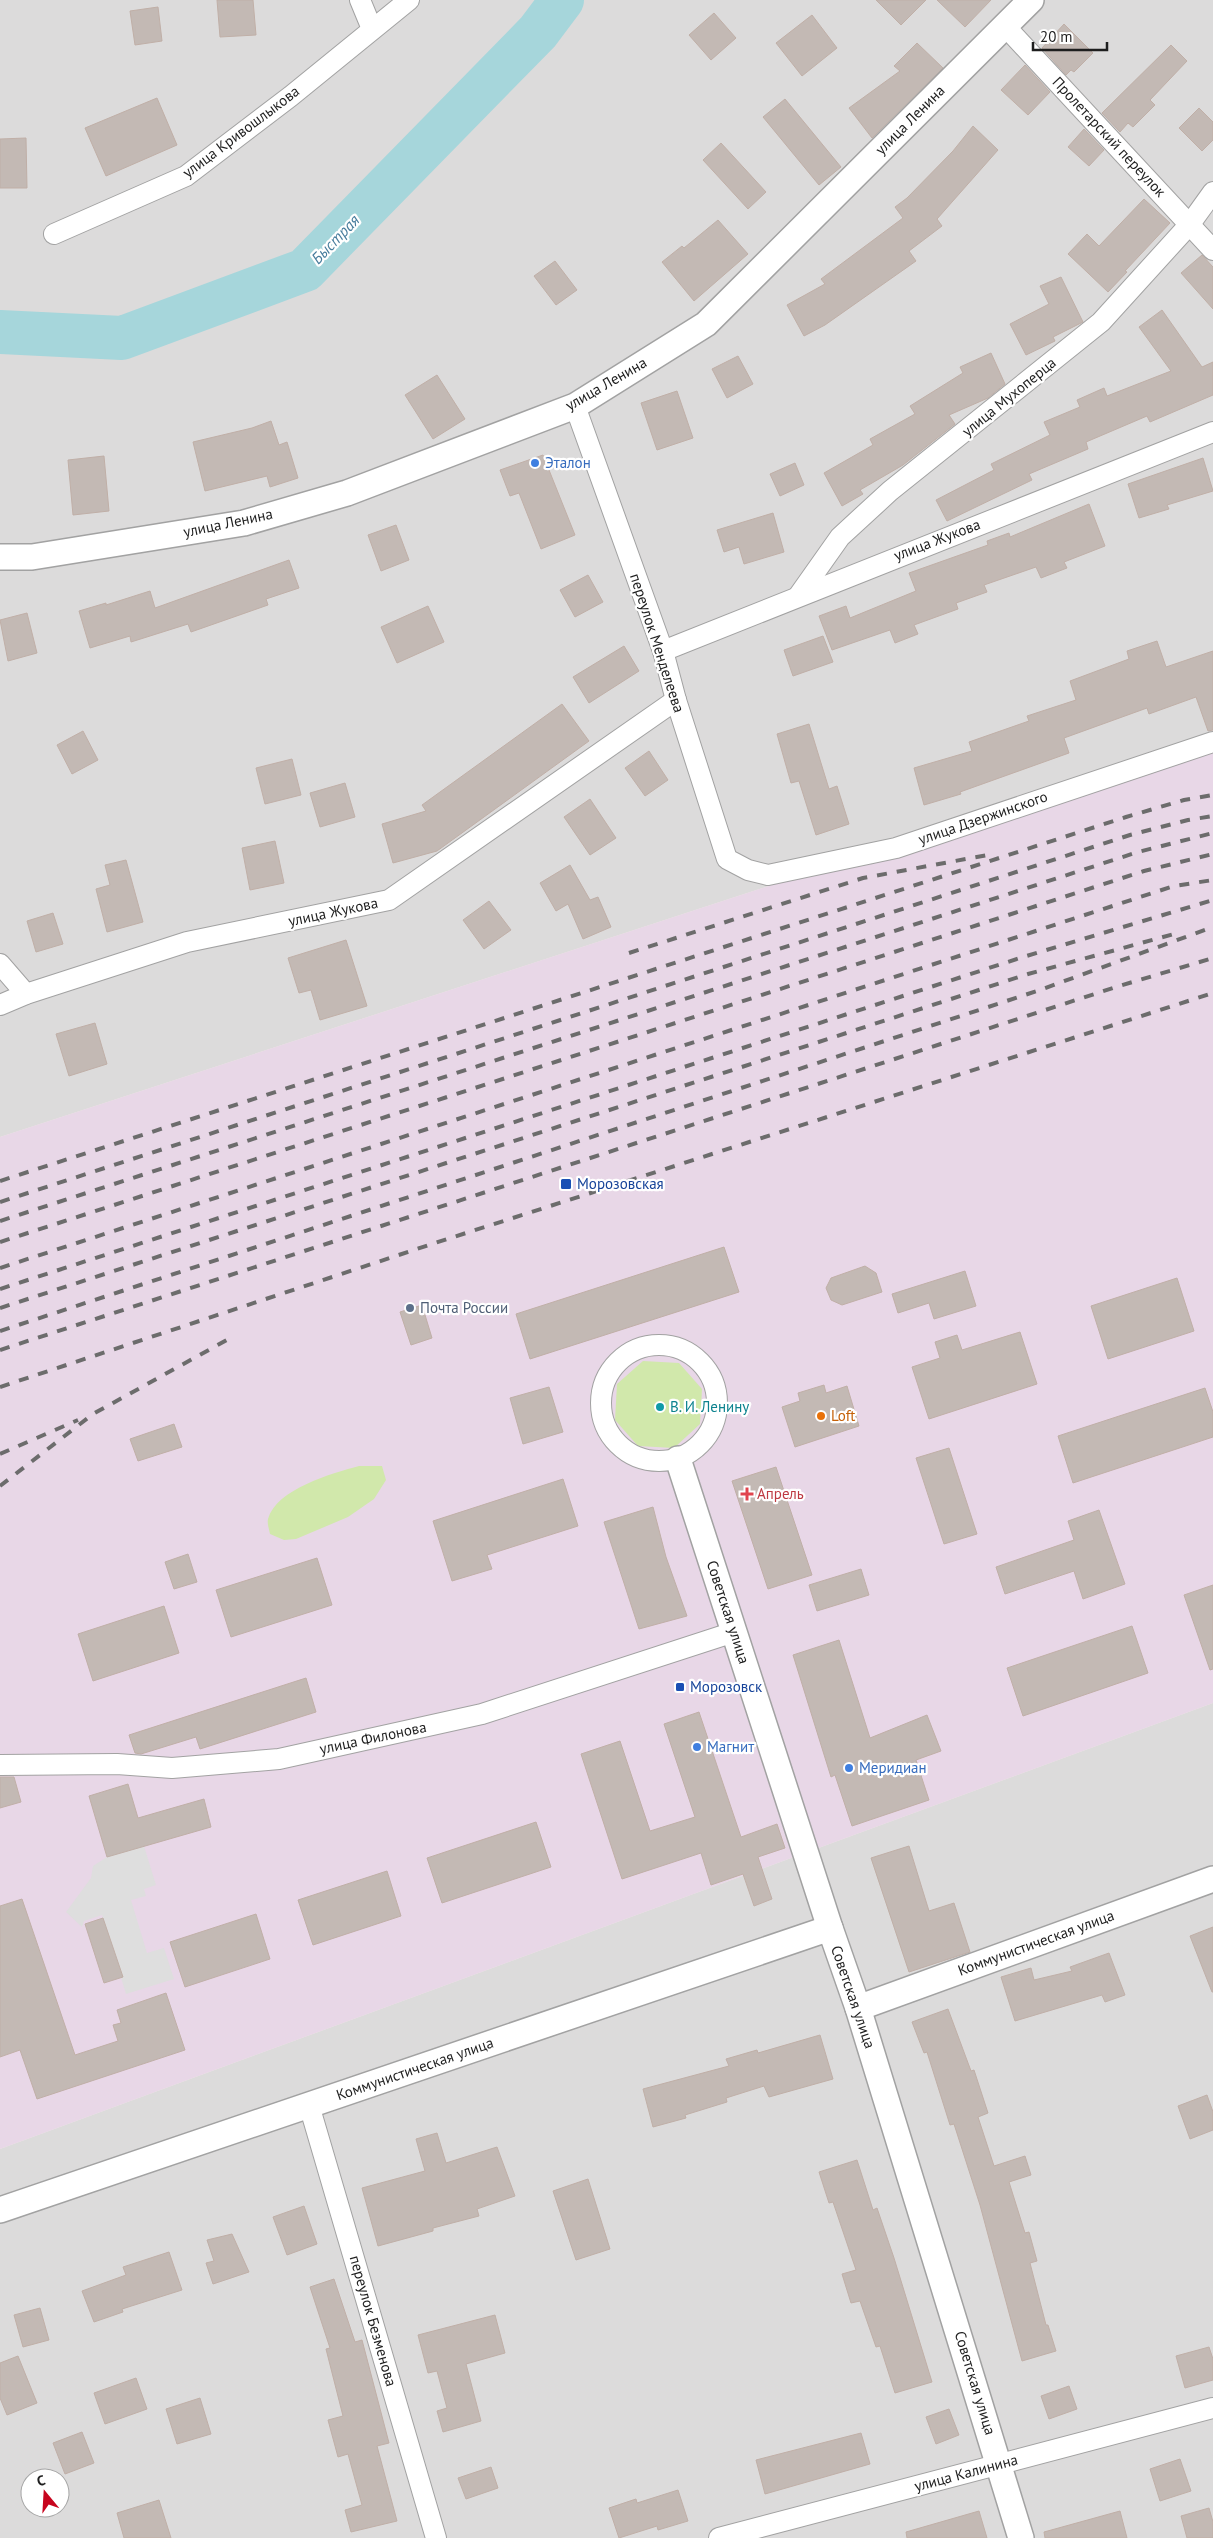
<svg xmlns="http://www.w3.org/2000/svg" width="1213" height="2538" font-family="'PT Sans',sans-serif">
  <rect width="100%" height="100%" fill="#efeae4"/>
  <g fill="#dcdbdb" fill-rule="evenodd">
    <path d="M 0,0 L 1213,0 L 1213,741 L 0,1137 Z"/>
    <path d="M 1213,1703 L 1213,2538 L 0,2538 L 0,2149 ZM 30,2478 L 60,2478 L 60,2508 L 30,2508 Z"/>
  </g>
  <path fill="#e8d7e7" d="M 1213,741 L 1213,1703 L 0,2149 L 0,1137 Z"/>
  <g fill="#d1e8ab">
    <path d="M 643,1361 L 679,1363 L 702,1389 L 700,1424 L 674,1448 L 638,1446 L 615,1420 L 617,1384 Z"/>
    <path d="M 359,1466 L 382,1466 L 386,1480 L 374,1499 L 348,1517 L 296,1539 L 284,1540 L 270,1534 C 269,1529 267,1523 268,1519 C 276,1489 333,1473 359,1466 Z"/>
  </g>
  <path fill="#dedede" d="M 144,1846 L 156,1885 L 144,1889 L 146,1896 L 131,1900 L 147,1953 L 164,1948 L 174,1979 L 126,1994 L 102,1915 L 84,1921 L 82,1927 L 66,1912 L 91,1878 L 93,1866 L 107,1857 Z"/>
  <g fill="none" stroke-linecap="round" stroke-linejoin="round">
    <path stroke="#a6d6db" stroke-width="44" d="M 0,332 L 122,338 L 305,270 L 538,32 L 562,0"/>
  </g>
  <g fill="#c3b9b4" stroke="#c0afa7">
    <path d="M 217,0 L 253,0 L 256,35 L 220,37 Z"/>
    <path d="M 876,0 L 926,0 L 901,25 Z"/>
    <path d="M 937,0 L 991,0 L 965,27 Z"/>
    <path d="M 158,7 L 162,41 L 135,45 L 130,11 Z"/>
    <path d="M 714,13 L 736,38 L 711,60 L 689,35 Z"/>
    <path d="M 812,15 L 837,48 L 802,76 L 776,43 Z"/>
    <path d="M 1064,24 L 1093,53 L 1074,72 L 1071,70 L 1066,75 L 1042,48 Z"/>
    <path d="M 917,43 L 943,68 L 872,138 L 849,108 L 900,71 L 894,66 Z"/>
    <path d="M 1171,45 L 1187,61 L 1150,100 L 1155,105 L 1133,127 L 1128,123 L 1120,132 L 1102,113 Z"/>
    <path d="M 1025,65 L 1050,92 L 1028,115 L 1001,90 Z"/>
    <path d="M 157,98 L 177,145 L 106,176 L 85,128 Z"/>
    <path d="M 785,99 L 841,167 L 819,185 L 763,117 Z"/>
    <path d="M 1199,108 L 1213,122 L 1213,140 L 1202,151 L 1179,128 Z"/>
    <path d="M 973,126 L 998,150 L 937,219 L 942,226 L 909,251 L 916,261 L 825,325 L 804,336 L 787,305 L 825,284 L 821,279 L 903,218 L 895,207 L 907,198 L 953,151 Z"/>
    <path d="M 1084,129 L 1104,150 L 1089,166 L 1068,147 Z"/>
    <path d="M 26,138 L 27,188 L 0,188 L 0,139 Z"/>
    <path d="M 721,143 L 766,192 L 748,209 L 703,160 Z"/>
    <path d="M 1144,199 L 1170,223 L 1125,271 L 1127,272 L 1108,292 L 1068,254 L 1087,234 L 1099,246 Z"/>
    <path d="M 718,220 L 748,254 L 694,301 L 662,262 L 682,246 L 684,248 Z"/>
    <path d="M 1202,255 L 1213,267 L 1213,309 L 1181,273 Z"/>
    <path d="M 555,261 L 577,290 L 556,305 L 534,276 Z"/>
    <path d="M 1061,277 L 1083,322 L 1053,337 L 1055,341 L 1026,355 L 1010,324 L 1049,304 L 1040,286 Z"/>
    <path d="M 1162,310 L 1202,367 L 1213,362 L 1213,395 L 1150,422 L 1147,416 L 1086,442 L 1088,449 L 1029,474 L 1032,480 L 947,521 L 936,500 L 994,470 L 991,464 L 1050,435 L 1044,422 L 1080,407 L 1077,400 L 1104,388 L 1107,396 L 1171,371 L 1139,327 Z"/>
    <path d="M 991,353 L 1005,384 L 988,398 L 949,415 L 955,424 L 903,465 L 860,490 L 863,494 L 842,506 L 824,473 L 873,445 L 870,439 L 915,414 L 910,406 L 963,373 L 960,367 Z"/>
    <path d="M 738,356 L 753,384 L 727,398 L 712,369 Z"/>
    <path d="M 437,375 L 465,419 L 433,439 L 405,395 Z"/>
    <path d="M 677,391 L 693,438 L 657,450 L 641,403 Z"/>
    <path d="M 271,421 L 279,445 L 287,442 L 298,478 L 270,487 L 267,476 L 205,491 L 193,442 L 252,428 Z"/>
    <path d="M 543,455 L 575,535 L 541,549 L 519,493 L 510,496 L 500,470 Z"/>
    <path d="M 104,456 L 109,511 L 73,515 L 68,460 Z"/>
    <path d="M 1203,458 L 1213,491 L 1167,505 L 1169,509 L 1139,518 L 1128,484 Z"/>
    <path d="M 795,463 L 804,485 L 780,496 L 770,474 Z"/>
    <path d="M 1089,504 L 1105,546 L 1064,562 L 1067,568 L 1041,578 L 1036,567 L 984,585 L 987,592 L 956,603 L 958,609 L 914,625 L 918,634 L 895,643 L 890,630 L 832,650 L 819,616 L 846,606 L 850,618 L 916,591 L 909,573 L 988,545 L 987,541 L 1009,533 L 1010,537 Z"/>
    <path d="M 773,513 L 784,552 L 744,564 L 739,547 L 724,552 L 717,530 Z"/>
    <path d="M 396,525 L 409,560 L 381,571 L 368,535 Z"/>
    <path d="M 289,560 L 299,588 L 266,599 L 268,605 L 191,632 L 188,624 L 131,642 L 130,636 L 90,648 L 79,611 L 106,603 L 106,605 L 150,591 L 155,608 Z"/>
    <path d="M 588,575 L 603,602 L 575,617 L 560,590 Z"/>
    <path d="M 428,606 L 444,642 L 397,663 L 381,627 Z"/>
    <path d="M 27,613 L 37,653 L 8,661 L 0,620 Z"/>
    <path d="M 823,636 L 833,662 L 793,676 L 784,650 Z"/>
    <path d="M 1157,641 L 1166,667 L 1213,651 L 1213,730 L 1208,731 L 1196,697 L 1149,714 L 1147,708 L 1064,738 L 1069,753 L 960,792 L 961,794 L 924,805 L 914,768 L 972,751 L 969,742 L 1029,721 L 1027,716 L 1076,700 L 1070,681 L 1129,659 L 1127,651 Z"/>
    <path d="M 624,646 L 639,671 L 589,703 L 573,677 Z"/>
    <path d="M 562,704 L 589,741 L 437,851 L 393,863 L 382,824 L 426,811 L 422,805 Z"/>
    <path d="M 809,724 L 829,789 L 837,786 L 849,824 L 816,835 L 799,781 L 791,783 L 777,734 Z"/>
    <path d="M 83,731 L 98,760 L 72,774 L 57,745 Z"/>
    <path d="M 649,751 L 668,780 L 645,796 L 625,768 Z"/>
    <path d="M 292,759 L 301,795 L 265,804 L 256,768 Z"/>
    <path d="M 345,783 L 355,817 L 320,827 L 310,793 Z"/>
    <path d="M 590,799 L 616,838 L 590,855 L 564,817 Z"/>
    <path d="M 275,841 L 284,883 L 250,890 L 242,848 Z"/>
    <path d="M 126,860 L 143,922 L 107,932 L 96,889 L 110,885 L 105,865 Z"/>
    <path d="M 570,865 L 590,900 L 598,897 L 611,927 L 583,939 L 568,904 L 556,911 L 540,883 Z"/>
    <path d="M 489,901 L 511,930 L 484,949 L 463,920 Z"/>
    <path d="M 53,913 L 63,944 L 36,952 L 27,921 Z"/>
    <path d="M 346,940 L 367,1006 L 320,1020 L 311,990 L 299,993 L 288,958 Z"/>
    <path d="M 95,1023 L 107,1064 L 69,1076 L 56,1034 Z"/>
    <path d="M 724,1247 L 739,1292 L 530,1359 L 516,1314 Z"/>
    <path d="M 865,1266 L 876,1273 L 882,1292 L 842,1305 L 831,1300 L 826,1288 L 831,1278 Z"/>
    <path d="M 965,1271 L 976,1306 L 934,1319 L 929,1303 L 898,1313 L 892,1294 Z"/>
    <path d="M 1177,1278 L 1194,1331 L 1108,1359 L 1091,1306 Z"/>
    <path d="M 422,1305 L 432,1338 L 411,1345 L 400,1312 Z"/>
    <path d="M 1020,1332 L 1037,1384 L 929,1419 L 912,1367 L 940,1358 L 935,1342 L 957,1335 L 962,1350 Z"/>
    <path d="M 824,1385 L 826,1393 L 847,1386 L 859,1426 L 795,1447 L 782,1407 L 800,1401 L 798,1393 Z"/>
    <path d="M 549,1387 L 563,1432 L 523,1444 L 510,1398 Z"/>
    <path d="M 1205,1388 L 1213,1412 L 1213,1437 L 1073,1483 L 1058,1436 Z"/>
    <path d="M 174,1424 L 182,1447 L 138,1461 L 130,1439 Z"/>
    <path d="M 949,1448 L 977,1534 L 944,1544 L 916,1458 Z"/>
    <path d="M 776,1467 L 812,1575 L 768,1589 L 732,1481 Z"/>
    <path d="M 563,1479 L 578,1526 L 487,1555 L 492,1569 L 452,1581 L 433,1521 Z"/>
    <path d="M 653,1507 L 666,1557 L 687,1616 L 639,1629 L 604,1522 Z"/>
    <path d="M 1099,1510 L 1125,1584 L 1083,1599 L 1074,1571 L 1005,1594 L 996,1567 L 1074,1540 L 1068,1521 Z"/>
    <path d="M 188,1554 L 197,1582 L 174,1589 L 165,1562 Z"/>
    <path d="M 317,1558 L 332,1605 L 231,1637 L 216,1590 Z"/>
    <path d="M 861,1569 L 869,1595 L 817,1611 L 809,1585 Z"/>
    <path d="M 1213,1585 L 1213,1669 L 1210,1670 L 1184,1595 Z"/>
    <path d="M 164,1606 L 179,1653 L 93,1681 L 78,1634 Z"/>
    <path d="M 1132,1626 L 1148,1673 L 1023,1716 L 1007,1668 Z"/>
    <path d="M 839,1640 L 870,1738 L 927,1715 L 941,1751 L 916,1760 L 929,1800 L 852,1826 L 835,1775 L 831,1777 L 793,1655 Z"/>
    <path d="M 306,1678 L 316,1712 L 200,1749 L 196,1737 L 141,1754 L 135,1753 L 129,1735 Z"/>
    <path d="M 699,1712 L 741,1837 L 777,1824 L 785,1848 L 758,1857 L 772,1899 L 754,1906 L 743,1874 L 711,1885 L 701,1853 L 622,1879 L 581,1754 L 620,1741 L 650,1831 L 695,1817 L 664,1724 Z"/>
    <path d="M 0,1777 L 14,1777 L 21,1802 L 0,1808 Z"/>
    <path d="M 128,1784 L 138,1818 L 204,1799 L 211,1827 L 107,1857 L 89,1796 Z"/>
    <path d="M 536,1822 L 551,1867 L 442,1903 L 427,1858 Z"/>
    <path d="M 909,1846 L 929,1911 L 954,1903 L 970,1952 L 909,1972 L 871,1858 Z"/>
    <path d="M 387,1871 L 401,1916 L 313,1945 L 298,1900 Z"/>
    <path d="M 22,1899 L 75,2055 L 118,2041 L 113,2025 L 121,2023 L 117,2010 L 166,1993 L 185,2050 L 37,2099 L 20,2050 L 0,2057 L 0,1906 Z"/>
    <path d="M 256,1914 L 270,1959 L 185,1987 L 170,1942 Z"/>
    <path d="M 103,1918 L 123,1977 L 104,1983 L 85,1924 Z"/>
    <path d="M 1213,1927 L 1213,1992 L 1212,1992 L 1190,1936 Z"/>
    <path d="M 1109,1953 L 1125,1995 L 1105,2002 L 1102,1995 L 1015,2021 L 1001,1977 L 1031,1968 L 1034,1980 L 1072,1971 L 1070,1967 Z"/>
    <path d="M 948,2009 L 971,2071 L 974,2070 L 988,2113 L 978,2117 L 994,2166 L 1025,2156 L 1031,2175 L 1009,2182 L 1025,2233 L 1029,2232 L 1037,2261 L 1030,2263 L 1046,2325 L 1048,2325 L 1056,2351 L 1022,2361 L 980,2205 L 954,2124 L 950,2125 L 927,2052 L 924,2053 L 912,2022 Z"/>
    <path d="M 820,2035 L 833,2079 L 769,2097 L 764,2086 L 726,2098 L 727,2102 L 685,2115 L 686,2118 L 653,2127 L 643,2089 L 729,2066 L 726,2059 L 757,2050 L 758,2053 Z"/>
    <path d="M 1207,2095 L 1213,2112 L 1213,2130 L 1190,2139 L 1178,2106 Z"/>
    <path d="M 437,2133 L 446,2163 L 497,2147 L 515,2196 L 477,2209 L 479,2216 L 433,2228 L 433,2231 L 378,2246 L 362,2188 L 425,2171 L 416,2139 Z"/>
    <path d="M 857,2160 L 873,2210 L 877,2208 L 894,2258 L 932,2382 L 895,2393 L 880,2346 L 876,2347 L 860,2301 L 851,2303 L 842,2274 L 856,2270 L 833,2202 L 829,2203 L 819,2172 Z"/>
    <path d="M 588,2179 L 610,2249 L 576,2260 L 553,2191 Z"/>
    <path d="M 304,2206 L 317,2244 L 287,2255 L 273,2217 Z"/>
    <path d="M 232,2234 L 249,2272 L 213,2284 L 206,2263 L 214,2261 L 207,2240 Z"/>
    <path d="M 169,2252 L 182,2290 L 122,2309 L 123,2312 L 94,2322 L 82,2291 L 126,2275 L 123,2267 Z"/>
    <path d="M 334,2279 L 355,2342 L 362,2340 L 389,2443 L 377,2446 L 397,2521 L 351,2532 L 345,2510 L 362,2505 L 348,2454 L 338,2457 L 328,2420 L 343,2416 L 326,2349 L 330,2348 L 310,2287 Z"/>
    <path d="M 40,2308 L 49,2340 L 23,2347 L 14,2315 Z"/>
    <path d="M 495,2315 L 505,2353 L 466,2364 L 481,2421 L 443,2432 L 437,2411 L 447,2408 L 437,2371 L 428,2373 L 418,2335 Z"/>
    <path d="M 1209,2347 L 1213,2359 L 1213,2380 L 1185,2388 L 1176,2356 Z"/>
    <path d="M 18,2356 L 37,2403 L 7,2415 L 0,2398 L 0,2363 Z"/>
    <path d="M 136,2378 L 147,2409 L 105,2424 L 94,2393 Z"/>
    <path d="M 1069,2386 L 1077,2409 L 1049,2419 L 1041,2396 Z"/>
    <path d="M 200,2398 L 211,2434 L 177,2444 L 166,2409 Z"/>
    <path d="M 949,2409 L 959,2435 L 936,2444 L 926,2417 Z"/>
    <path d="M 82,2432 L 94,2463 L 65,2474 L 53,2443 Z"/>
    <path d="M 861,2433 L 870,2464 L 765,2494 L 756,2460 Z"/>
    <path d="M 1180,2459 L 1191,2491 L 1160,2501 L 1150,2469 Z"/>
    <path d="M 491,2467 L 498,2488 L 466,2499 L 458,2478 Z"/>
    <path d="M 678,2490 L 688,2521 L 658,2530 L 657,2526 L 619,2538 L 609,2508 L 636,2499 L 637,2503 Z"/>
    <path d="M 159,2500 L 171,2538 L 124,2538 L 117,2513 Z"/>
    <path d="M 1209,2508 L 1213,2522 L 1213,2538 L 1187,2538 L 1181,2516 Z"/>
    <path d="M 979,2511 L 987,2538 L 907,2538 L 906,2532 Z"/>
    <path d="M 1120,2511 L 1127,2538 L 1045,2538 L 1044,2532 Z"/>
  </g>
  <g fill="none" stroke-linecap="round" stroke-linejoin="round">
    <g stroke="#a2a2a2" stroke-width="22">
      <g id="minor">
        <path d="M 360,0 L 372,29"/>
        <path d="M 1005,26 L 1213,250"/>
        <path d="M 54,234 L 186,176 L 291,96 L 409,0"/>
        <path d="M 575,406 L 663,651 L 676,700 L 727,859 L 748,870 L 768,875 L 896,848 L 1213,742"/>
        <path d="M 799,595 L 840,537 L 890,491 L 1101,322 L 1190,224 L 1213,192"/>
        <path d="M 663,651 L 1213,432"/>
        <path d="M 0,964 L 26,994"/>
        <path d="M 0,1005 L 26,994 L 187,942 L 389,900 L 676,700"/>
        <circle cx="659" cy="1403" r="58"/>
        <path d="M 0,1765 L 117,1764 L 172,1768 L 279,1759 L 482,1714 L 734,1632"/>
        <path d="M 309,2105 L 436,2538"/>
        <path d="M 719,2538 L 1213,2408"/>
      </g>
    </g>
    <g stroke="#a2a2a2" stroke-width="28">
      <g id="tertiary">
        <path d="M 0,557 L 32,557 L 244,523 L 347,493 L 575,406 L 706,324 L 1031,0"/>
        <path d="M 678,1459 L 830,1928 L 858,2008 L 1021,2538"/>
        <path d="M 858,2008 L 1213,1879"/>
        <path d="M 0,2210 L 830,1928"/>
      </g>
    </g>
    <use href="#minor" stroke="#fff" stroke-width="20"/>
    <use href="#tertiary" stroke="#fff" stroke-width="25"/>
    <g stroke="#6c6c6c" stroke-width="4" stroke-dasharray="10 10" stroke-linecap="butt">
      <path d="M 629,953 L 863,878 L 993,854"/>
      <path d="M 0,1181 L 1126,817 L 1184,800 L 1213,795"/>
      <path d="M 0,1202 L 1130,835 L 1188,820 L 1213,816"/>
      <path d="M 0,1221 L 1138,852 L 1213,833"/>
      <path d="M 0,1242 L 1144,871 L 1213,854"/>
      <path d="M 0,1268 L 1174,886 L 1213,880"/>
      <path d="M 0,1289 L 1023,957 L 1213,900"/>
      <path d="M 0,1308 L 1028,974 L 1174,934"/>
      <path d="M 0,1331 L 1037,991 L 1213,927"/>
      <path d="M 0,1350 L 1116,987 L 1213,958"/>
      <path d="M 0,1387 L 435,1243 L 1213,993"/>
      <path d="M 0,1454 L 78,1420"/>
      <path d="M 0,1486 L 93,1414 L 234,1336"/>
    </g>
  </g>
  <g fill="#3f7fe0" stroke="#fff" stroke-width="2">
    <circle cx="535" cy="463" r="5"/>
    <circle cx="697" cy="1747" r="5"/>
    <circle cx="849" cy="1768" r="5"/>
  </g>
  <g fill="#1a4fb4" stroke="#fff" stroke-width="2">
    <rect x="560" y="1178" width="12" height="12" rx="2.5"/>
    <rect x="675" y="1682" width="10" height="10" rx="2.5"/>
  </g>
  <circle fill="#5c6f8a" stroke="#fff" stroke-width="2" cx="410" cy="1308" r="5"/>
  <circle fill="#0f9aa8" stroke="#fff" stroke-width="2" cx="660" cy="1407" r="5"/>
  <circle fill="#e8710a" stroke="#fff" stroke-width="2" cx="821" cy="1416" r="5"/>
  <path fill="#e0444e" stroke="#fff" stroke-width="2" d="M744.5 1486.5h5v5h5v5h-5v5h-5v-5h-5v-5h5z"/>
  <g text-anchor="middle" stroke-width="4.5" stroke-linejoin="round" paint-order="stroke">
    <g font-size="15" fill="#1e1e1e" stroke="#fff">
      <text transform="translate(910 120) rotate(-45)" y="5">улица Ленина</text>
      <text transform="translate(241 132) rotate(-37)" y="5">улица Кривошлыкова</text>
      <text transform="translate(1109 137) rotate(47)" y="5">Пролетарский переулок</text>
      <text transform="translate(606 384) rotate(-30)" y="5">улица Ленина</text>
      <text transform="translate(1009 397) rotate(-39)" y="5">улица Мухоперца</text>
      <text transform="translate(228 523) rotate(-12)" y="5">улица Ленина</text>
      <text transform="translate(937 540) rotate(-21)" y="5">улица Жукова</text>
      <text transform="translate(657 643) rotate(72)" y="5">переулок Менделеева</text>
      <text transform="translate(983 818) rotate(-19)" y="5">улица Дзержинского</text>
      <text transform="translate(333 912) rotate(-12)" y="5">улица Жукова</text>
      <text transform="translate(728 1612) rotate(72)" y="5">Советская улица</text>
      <text transform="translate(373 1738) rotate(-12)" y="5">улица Филонова</text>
      <text transform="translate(1036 1943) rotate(-20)" y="5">Коммунистическая улица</text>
      <text transform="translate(853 1997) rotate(71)" y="5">Советская улица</text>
      <text transform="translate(415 2069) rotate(-19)" y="5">Коммунистическая улица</text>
      <text transform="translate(373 2321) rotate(74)" y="5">переулок Безменова</text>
      <text transform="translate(975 2383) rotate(73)" y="5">Советская улица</text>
      <text transform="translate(966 2473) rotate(-15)" y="5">улица Калинина</text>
    </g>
    <g font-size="15" fill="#366cbe" stroke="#fff" text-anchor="start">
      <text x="545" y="468">Эталон</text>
      <text x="707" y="1752">Магнит</text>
      <text x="859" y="1773">Меридиан</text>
    </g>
    <g font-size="15" fill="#164399" stroke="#fff" text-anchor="start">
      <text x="577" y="1189">Морозовская</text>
      <text x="690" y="1692">Морозовск</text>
    </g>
    <g font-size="15" fill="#4e5e75" stroke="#fff" text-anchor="start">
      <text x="420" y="1313">Почта России</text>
    </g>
    <g font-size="15" fill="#0d838f" stroke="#fff" text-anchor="start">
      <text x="670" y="1412">В. И. Ленину</text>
    </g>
    <g font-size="15" fill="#c56008" stroke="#fff" text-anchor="start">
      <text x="831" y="1421">Loft</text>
    </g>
    <g font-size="15" fill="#be3a42" stroke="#fff" text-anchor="start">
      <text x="757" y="1499">Апрель</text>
    </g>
    <g font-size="16" font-style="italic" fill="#477c9c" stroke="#fff">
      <text transform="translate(335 239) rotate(-46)" y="6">Быстрая</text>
    </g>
  </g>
  <g transform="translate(45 2493) rotate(342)"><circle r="24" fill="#ffffff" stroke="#a5a5a5"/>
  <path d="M0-4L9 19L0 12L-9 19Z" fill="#c7051e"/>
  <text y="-8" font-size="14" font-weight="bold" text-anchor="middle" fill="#1e1e1e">С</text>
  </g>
  <path d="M1033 42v8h74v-8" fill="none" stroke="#1e1e1e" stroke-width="2.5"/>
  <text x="1040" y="42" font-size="15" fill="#1e1e1e" stroke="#ffffff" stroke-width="4" paint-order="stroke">20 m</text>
</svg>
